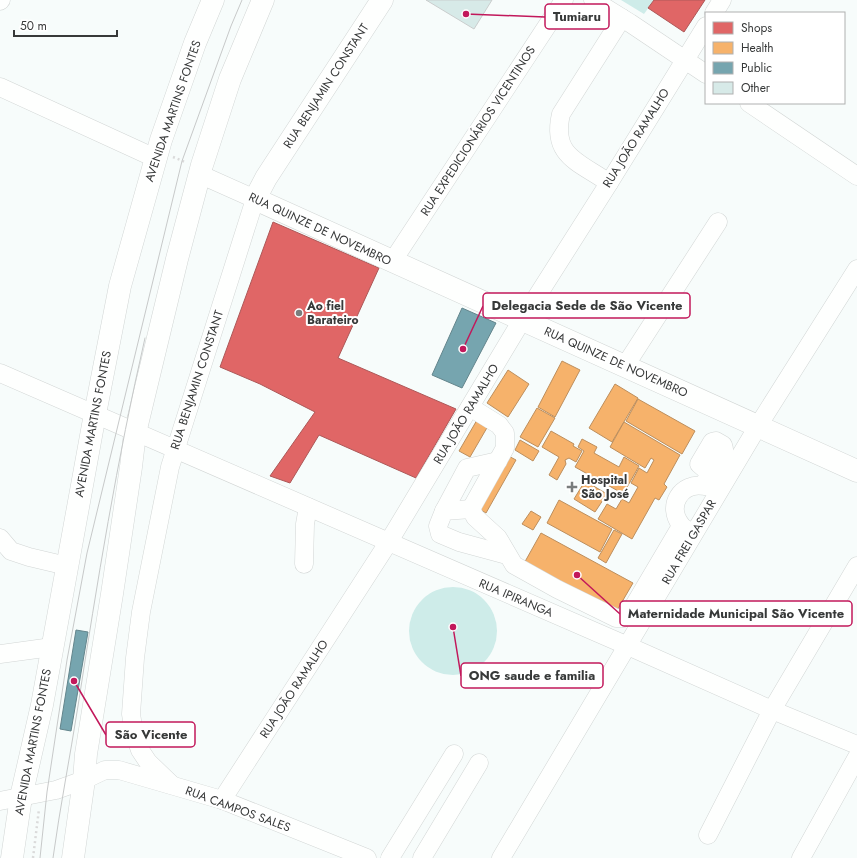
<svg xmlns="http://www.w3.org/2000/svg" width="857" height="858" font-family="Jost,sans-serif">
  <rect width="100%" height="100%" fill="#f7fcfb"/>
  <g fill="#ceece9">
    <path d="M 621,0 L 654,0 L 644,14 Z"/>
    <circle cx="453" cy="631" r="44"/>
  </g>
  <g fill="#e06666" stroke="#ad5858">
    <path d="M 654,0 L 705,0 L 684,32 L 648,8 Z"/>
    <path d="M 273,222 L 379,268 L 338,358 L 456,409 L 416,478 L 319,435 L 290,483 L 270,476 L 315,412 L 260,384 L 220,367 Z"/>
  </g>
  <g fill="#f6b26b" stroke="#bd8e5c">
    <path d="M 562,361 L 580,370 L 555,417 L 538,407 Z"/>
    <path d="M 508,370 L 529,384 L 508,417 L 487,403 Z"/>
    <path d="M 615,384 L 638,398 L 612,442 L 589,428 Z"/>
    <path d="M 638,399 L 695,431 L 682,454 L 626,421 Z"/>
    <path d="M 537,408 L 555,418 L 538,447 L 520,437 Z"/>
    <path d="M 477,420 L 488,426 L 470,457 L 459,451 Z"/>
    <path d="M 624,422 L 680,455 L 664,484 L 667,487 L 659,500 L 655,498 L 632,539 L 598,519 L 607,504 L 616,509 L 622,499 L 629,503 L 638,487 L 631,483 L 639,468 L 647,473 L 654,460 L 651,458 L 645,468 L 610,447 Z"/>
    <path d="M 551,431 L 574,444 L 573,446 L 582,451 L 576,462 L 569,458 L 565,460 L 566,464 L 557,480 L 549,475 L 559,457 L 542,447 Z"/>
    <path d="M 582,439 L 597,447 L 594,453 L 619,467 L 624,457 L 639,466 L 626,489 L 620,492 L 575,467 L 584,451 L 578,447 Z"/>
    <path d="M 520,440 L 539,451 L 533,461 L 515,450 Z"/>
    <path d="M 501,452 L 516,460 L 486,513 L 472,505 Z"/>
    <path d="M 585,481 L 607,494 L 595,512 L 574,499 Z"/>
    <path d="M 559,500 L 612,529 L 600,552 L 547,523 Z"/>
    <path d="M 531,511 L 541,517 L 533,530 L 522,524 Z"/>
    <path d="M 614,530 L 622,534 L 606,563 L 598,558 Z"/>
    <path d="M 541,533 L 633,583 L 612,619 L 522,567 Z"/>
  </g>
  <g fill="#76a5af" stroke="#63858c">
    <path d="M 462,308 L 496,323 L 462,388 L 432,375 Z"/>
    <path d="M 76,630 L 88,632 L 71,731 L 60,729 Z"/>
  </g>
  <path fill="#d7eae8" stroke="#cacdcd" d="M 426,0 L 492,0 L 474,29 Z"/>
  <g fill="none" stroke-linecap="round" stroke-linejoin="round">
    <g stroke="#d2d6d5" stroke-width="19">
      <g id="minor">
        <path d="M 593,0 L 630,23 L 706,74"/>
        <path d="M 0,1 L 1,0"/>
        <path d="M 714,13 L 722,0"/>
        <path d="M 0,87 L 155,158"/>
        <path d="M 749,103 L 857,176"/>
        <path d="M 609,183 C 580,162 551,157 561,114 L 622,18"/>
        <path d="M 392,262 L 564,0"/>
        <path d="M 625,366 L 718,222"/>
        <path d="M 0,373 L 628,646 L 772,710 L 857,745"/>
        <path d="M 470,407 L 499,425 L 505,433 L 505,448 L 471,509 L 475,517 L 498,538 L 514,565 L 557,589 L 616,618 L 623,618 L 629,614 L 681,526"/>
        <path d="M 703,485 C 708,477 720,463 724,454 C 725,451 724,448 723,445 L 716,441 L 712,442 L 699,464 L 711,474"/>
        <path d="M 471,509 L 444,511 L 438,526 L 440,534 L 459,542 L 507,555"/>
        <path d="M 444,511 L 467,468 L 498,461"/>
        <path d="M 691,532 C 688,530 683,528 681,525 C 666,506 681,482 704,486 C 707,486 710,487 713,488"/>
        <path d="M 0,538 L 11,551 L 29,557 L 67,566"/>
        <path d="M 304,564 L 305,524 L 308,507"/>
        <path d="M 0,654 L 52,647"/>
        <path d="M 172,785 L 148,762 L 140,750 L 134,733 L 131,714 L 135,658 L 141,612 L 170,467 L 255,199 L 199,174"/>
        <path d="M 222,800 L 388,543 L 522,320 L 609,183 L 706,26"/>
        <path d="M 0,801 L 56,790 L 84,780 L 105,770 L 119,770 L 222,800 L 367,858"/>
        <path d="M 708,835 L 772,710 L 857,566"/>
        <path d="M 390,858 L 454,754"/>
        <path d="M 422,858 L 479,763"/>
        <path d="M 501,858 L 758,426 L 857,269"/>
        <path d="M 801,858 L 857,757"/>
      </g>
    </g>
    <g stroke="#d2d6d5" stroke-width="23">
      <g id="major">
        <path d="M 382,0 L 266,178 L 255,199 L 857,471"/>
        <path d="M 12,858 L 21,797 L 42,705 L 95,414 L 120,286 L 161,140 L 195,43 L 213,0"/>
        <path d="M 73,858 L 84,780 L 86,754 L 112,594 L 131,467 L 135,433 L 177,259 L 202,165 L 230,79 L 263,0"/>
      </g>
    </g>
    <g stroke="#dadada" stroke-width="2.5" stroke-dasharray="2 3" stroke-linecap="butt">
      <path d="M 173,157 L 185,162"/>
      <path d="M 33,858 L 39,809"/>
    </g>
    <use href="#minor" stroke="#fefffe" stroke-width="18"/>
    <use href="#major" stroke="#fefffe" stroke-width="22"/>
    <g stroke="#c7c9c9" stroke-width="1">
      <path d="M 40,858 L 47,792 L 67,660 L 87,553 L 182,161 L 231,26 L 242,0"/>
      <path d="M 53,858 C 60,807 70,757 78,706 C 97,583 117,460 145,338"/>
    </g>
  </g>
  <g fill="#7a7d7d" stroke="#fff" stroke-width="1.5">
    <circle cx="299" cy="313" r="4"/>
    <path d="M570 481h4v4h4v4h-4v4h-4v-4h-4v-4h4z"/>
  </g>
  <g text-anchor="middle" stroke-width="4" stroke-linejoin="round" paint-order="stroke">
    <g font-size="12" fill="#373939" stroke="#fff">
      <text transform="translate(326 86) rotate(-57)" y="4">RUA BENJAMIN CONSTANT</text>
      <text transform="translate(173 111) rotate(-71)" y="4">AVENIDA MARTINS FONTES</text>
      <text transform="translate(478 131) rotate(-57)" y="4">RUA EXPEDICIONÁRIOS VICENTINOS</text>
      <text transform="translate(636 138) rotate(-58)" y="4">RUA JOÃO RAMALHO</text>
      <text transform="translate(320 229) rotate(25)" y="4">RUA QUINZE DE NOVEMBRO</text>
      <text transform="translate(616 362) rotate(24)" y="4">RUA QUINZE DE NOVEMBRO</text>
      <text transform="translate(197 380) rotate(-72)" y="4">RUA BENJAMIN CONSTANT</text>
      <text transform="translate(466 414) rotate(-59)" y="4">RUA JOÃO RAMALHO</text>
      <text transform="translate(93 424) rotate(-79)" y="4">AVENIDA MARTINS FONTES</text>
      <text transform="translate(689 542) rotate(-60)" y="4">RUA FREI GASPAR</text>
      <text transform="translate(516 598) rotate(23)" y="4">RUA IPIRANGA</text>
      <text transform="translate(294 689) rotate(-57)" y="4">RUA JOÃO RAMALHO</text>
      <text transform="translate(33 742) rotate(-79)" y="4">AVENIDA MARTINS FONTES</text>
      <text transform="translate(238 809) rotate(20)" y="4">RUA CAMPOS SALES</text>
    </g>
    <g font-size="12" font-weight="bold" fill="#373939" stroke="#fff" text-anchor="start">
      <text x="307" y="310">Ao fiel<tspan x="307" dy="14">Barateiro</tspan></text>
      <text x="581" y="484">Hospital<tspan x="581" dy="14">São José</tspan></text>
    </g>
  </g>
  <path fill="none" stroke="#c2185b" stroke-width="1.5" d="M466 14L545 17M463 349L483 306M577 575L620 614M453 627L461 676M74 681L106 735"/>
  <g fill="#c2185b" stroke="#fff" stroke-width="1.5">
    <circle cx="466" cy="14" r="4"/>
    <circle cx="463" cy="349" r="4"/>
    <circle cx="577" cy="575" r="4"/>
    <circle cx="453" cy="627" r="4"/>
    <circle cx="74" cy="681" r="4"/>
  </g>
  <g fill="#fff" stroke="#c2185b" stroke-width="1.5">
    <rect x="545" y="4" width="64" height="25" rx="4"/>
    <rect x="483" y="293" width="207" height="25" rx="4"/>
    <rect x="620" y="601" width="232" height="25" rx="4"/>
    <rect x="461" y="663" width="142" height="25" rx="4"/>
    <rect x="106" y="722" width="89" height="25" rx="4"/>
  </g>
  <g font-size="13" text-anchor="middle" font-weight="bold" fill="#373939">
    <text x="577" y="21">Tumiaru</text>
    <text x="587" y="310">Delegacia Sede de São Vicente</text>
    <text x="736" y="618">Maternidade Municipal São Vicente</text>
    <text x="532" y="680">ONG saude e familia</text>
    <text x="151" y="739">São Vicente</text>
  </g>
  <rect x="705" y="12" width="140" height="92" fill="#ffffff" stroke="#afb0b0"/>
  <rect x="713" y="22" width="20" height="12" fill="#e06666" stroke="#afb0b0"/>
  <text x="741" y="32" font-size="12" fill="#373939">Shops</text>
  <rect x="713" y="42" width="20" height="12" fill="#f6b26b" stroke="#afb0b0"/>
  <text x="741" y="52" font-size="12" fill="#373939">Health</text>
  <rect x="713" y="62" width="20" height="12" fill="#76a5af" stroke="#afb0b0"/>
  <text x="741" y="72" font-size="12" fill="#373939">Public</text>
  <rect x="713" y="82" width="20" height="12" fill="#d7eae8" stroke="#afb0b0"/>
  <text x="741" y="92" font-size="12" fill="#373939">Other</text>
  <path d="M14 30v6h103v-6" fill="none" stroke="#373939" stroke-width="2"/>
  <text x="20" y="30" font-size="12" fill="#373939" stroke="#ffffff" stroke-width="3" paint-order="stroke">50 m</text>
</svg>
